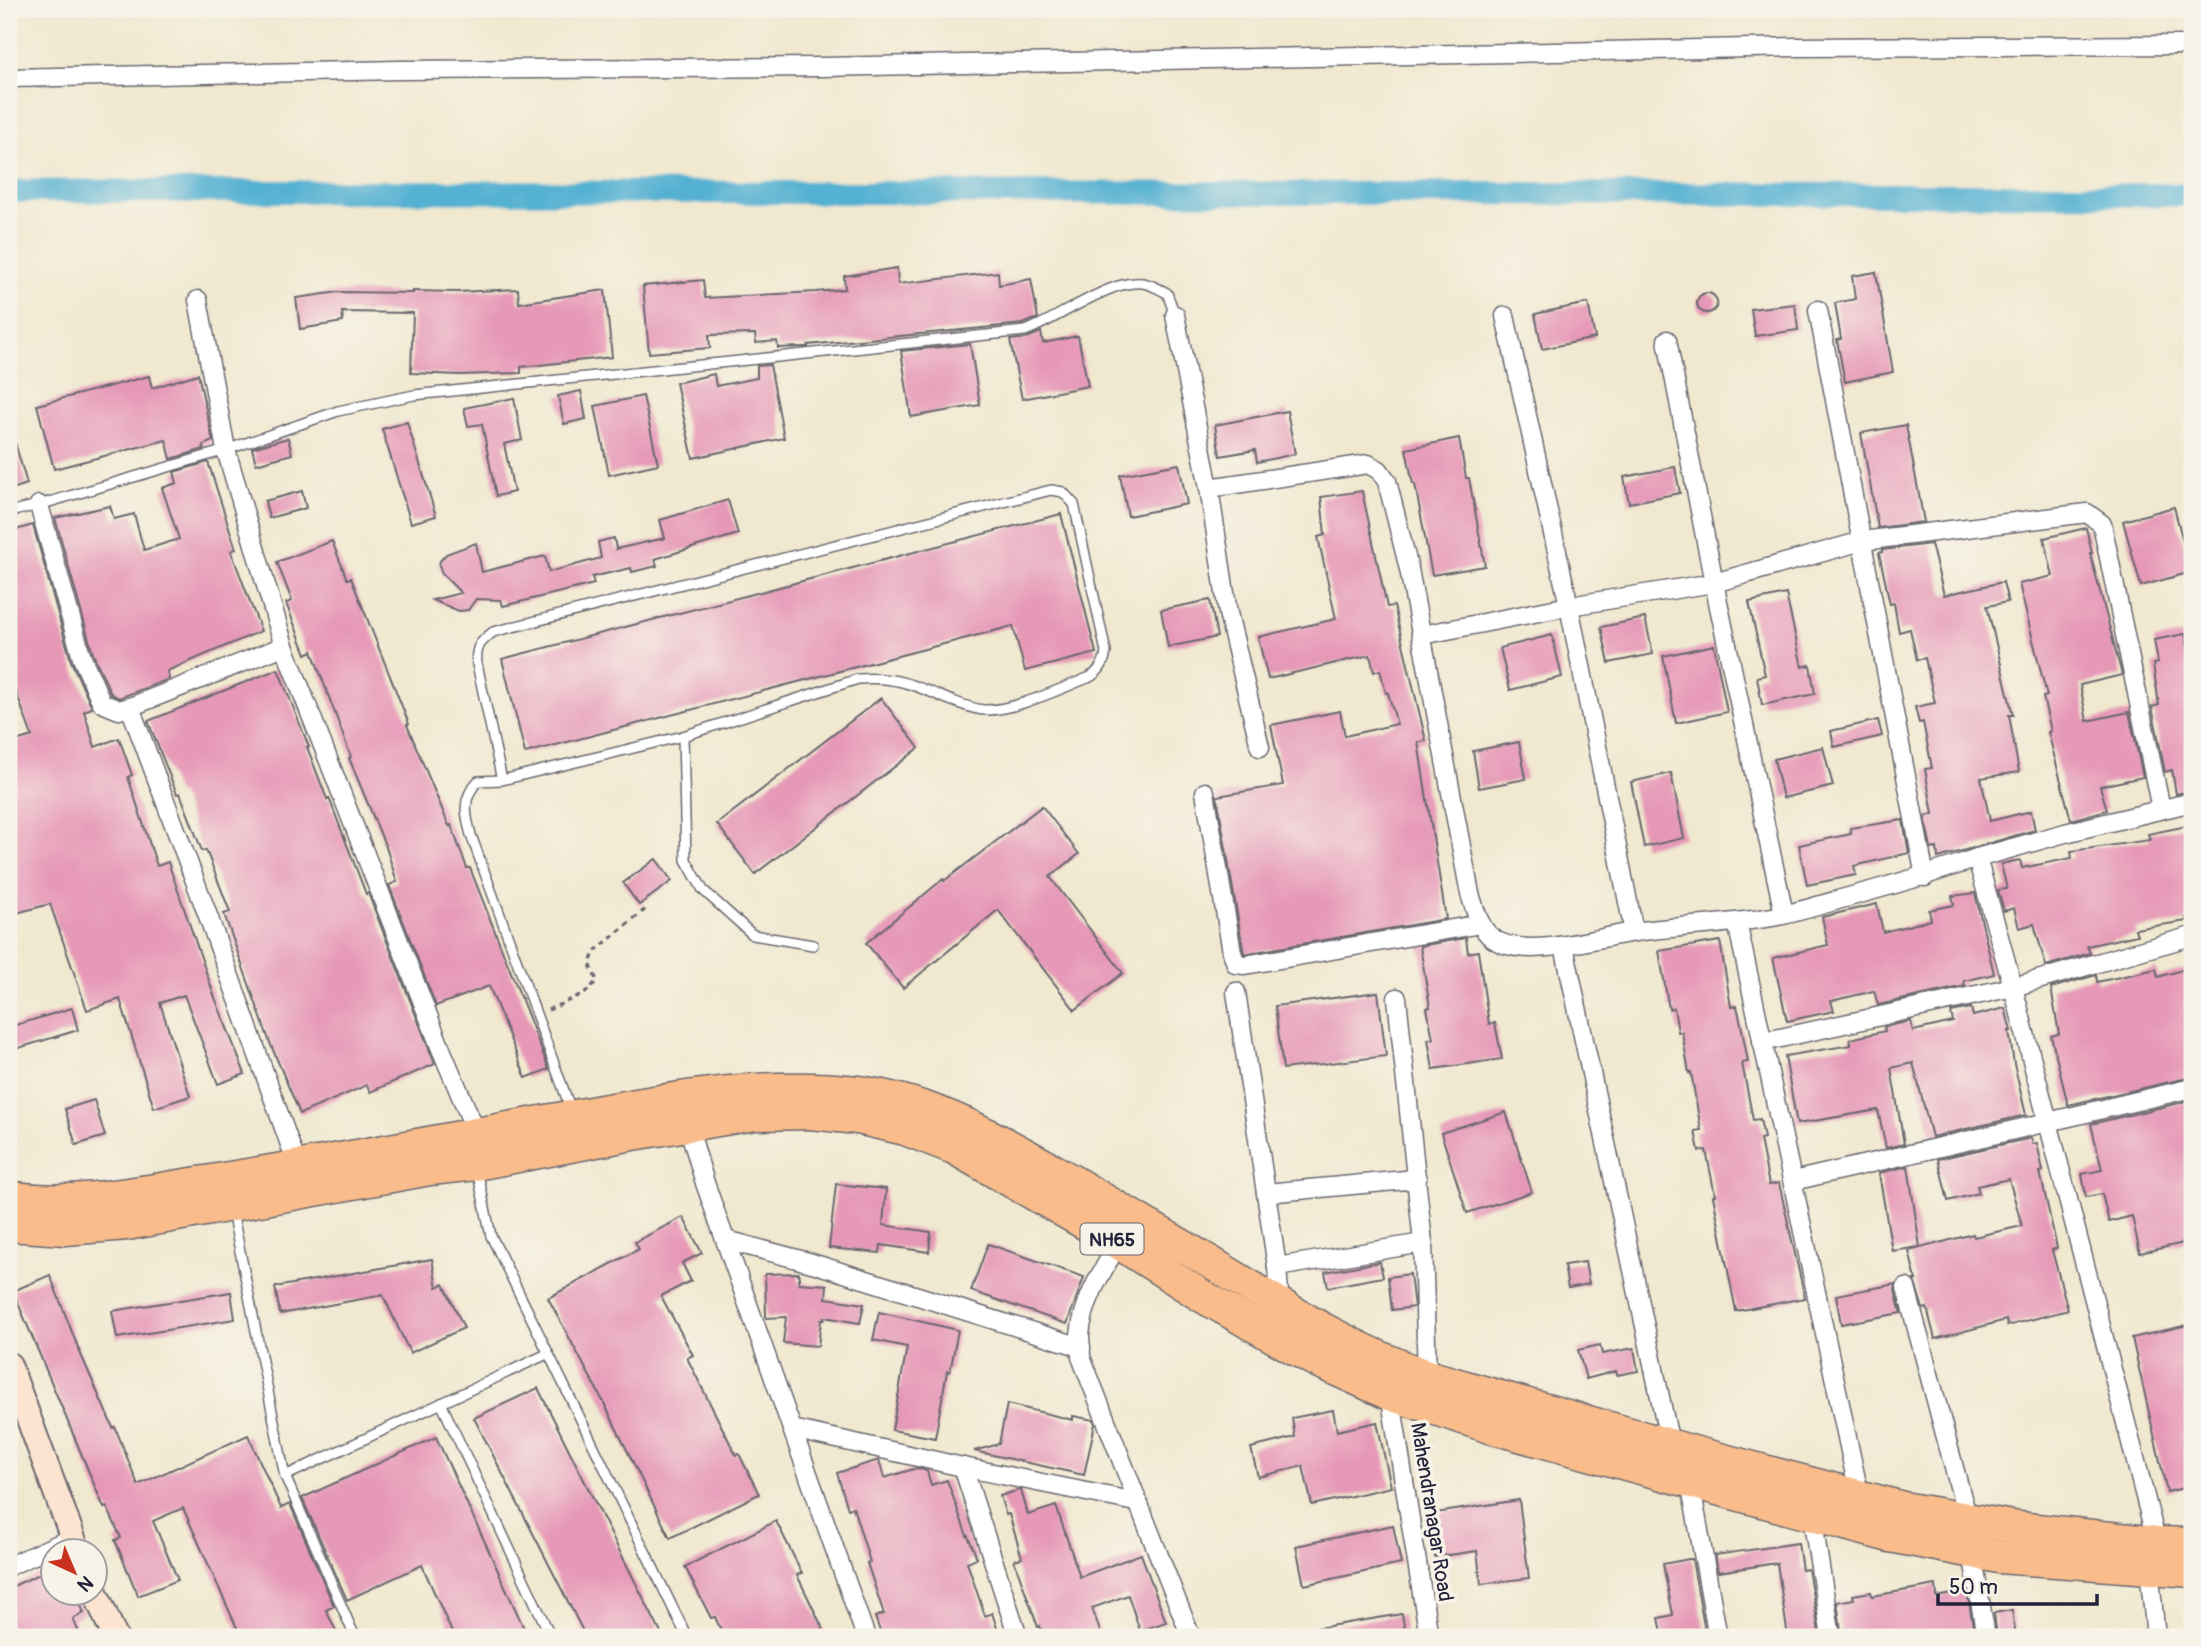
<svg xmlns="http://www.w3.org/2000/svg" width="2201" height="1646" font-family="Pangolin,sans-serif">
  <rect width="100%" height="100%" fill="#f7f3e8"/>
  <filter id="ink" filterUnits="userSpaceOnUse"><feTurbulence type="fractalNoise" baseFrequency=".0143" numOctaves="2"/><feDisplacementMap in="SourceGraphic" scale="14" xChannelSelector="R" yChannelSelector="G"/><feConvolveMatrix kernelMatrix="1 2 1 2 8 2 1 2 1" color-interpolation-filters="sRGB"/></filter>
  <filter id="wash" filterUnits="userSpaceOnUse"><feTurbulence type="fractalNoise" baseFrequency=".00686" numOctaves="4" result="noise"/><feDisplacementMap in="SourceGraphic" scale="28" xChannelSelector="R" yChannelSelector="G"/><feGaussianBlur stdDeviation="1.57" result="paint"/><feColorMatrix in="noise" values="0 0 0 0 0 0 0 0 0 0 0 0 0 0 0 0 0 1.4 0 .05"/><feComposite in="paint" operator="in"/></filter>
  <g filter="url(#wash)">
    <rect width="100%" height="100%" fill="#f0e8cf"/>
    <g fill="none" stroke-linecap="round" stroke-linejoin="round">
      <path stroke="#54b1d2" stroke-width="23" d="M 9,191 L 2192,195"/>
    </g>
    <g id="blocks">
      <g fill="#e699b7">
        <path d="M 897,268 L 898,284 L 998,272 L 999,285 L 1031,279 L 1038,318 L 1023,324 L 808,345 L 808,347 L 803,347 L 778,348 L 777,341 L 756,343 L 755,334 L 709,335 L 710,348 L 649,353 L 643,286 L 703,280 L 705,298 L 816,292 L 845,289 L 844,276 Z"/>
        <path d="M 1876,272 L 1893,372 L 1845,382 L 1837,340 L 1841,339 L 1835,303 L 1855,299 L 1852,276 Z"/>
        <path d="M 518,289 L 519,303 L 605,290 L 612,357 L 521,367 L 521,373 L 460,375 L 411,373 L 413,313 L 342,312 L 343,322 L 300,329 L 296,298 L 339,292 L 413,293 L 413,291 L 458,292 Z"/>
        <circle cx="1707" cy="303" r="10"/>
        <path d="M 1588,303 L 1595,338 L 1542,349 L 1535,314 Z"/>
        <path d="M 1795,304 L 1798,330 L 1755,336 L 1751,309 Z"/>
        <path d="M 1041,332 L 1043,343 L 1078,336 L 1088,386 L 1022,399 L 1010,340 L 1027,338 Z"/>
        <path d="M 970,344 L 980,405 L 911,417 L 901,351 Z"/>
        <path d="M 770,365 L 784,438 L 693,458 L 676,383 L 714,374 L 716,386 L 757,378 L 757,366 Z"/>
        <path d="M 198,374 L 213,441 L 203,445 L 204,449 L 171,459 L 166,440 L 54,469 L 37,405 L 149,376 L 152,388 Z"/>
        <path d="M 581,391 L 586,419 L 564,424 L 558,396 Z"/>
        <path d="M 643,396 L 658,464 L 609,475 L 595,406 Z"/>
        <path d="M 514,398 L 522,440 L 504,444 L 514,492 L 496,496 L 482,424 L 468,426 L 464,408 Z"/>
        <path d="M 1287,411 L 1295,454 L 1257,462 L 1255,450 L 1220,456 L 1215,425 Z"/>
        <path d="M 407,422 L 436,516 L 411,523 L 382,429 Z"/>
        <path d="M 1906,425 L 1924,522 L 1878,528 L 1861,433 Z"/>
        <path d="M 288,438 L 292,454 L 256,464 L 252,448 Z"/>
        <path d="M 1459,438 L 1466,478 L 1469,478 L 1485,566 L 1432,575 L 1415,484 L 1413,484 L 1406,449 Z"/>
        <path d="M 14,439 L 27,484 L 9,490 L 9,440 Z"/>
        <path d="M 208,462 L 236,549 L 231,551 L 261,631 L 167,671 L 169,679 L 119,698 L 111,694 L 93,654 L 55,518 L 110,506 L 114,519 L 134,514 L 144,550 L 179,539 L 162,488 L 177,483 L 174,472 Z"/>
        <path d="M 1179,464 L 1187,504 L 1128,516 L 1120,475 Z"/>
        <path d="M 1675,467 L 1680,493 L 1629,503 L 1624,477 Z"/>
        <path d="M 302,491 L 306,508 L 269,518 L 265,501 Z"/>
        <path d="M 1362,491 L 1387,607 L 1394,606 L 1426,741 L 1418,742 L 1446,919 L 1244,954 L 1217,796 L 1283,785 L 1271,725 L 1340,711 L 1345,736 L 1397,724 L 1388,693 L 1386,693 L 1380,670 L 1374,672 L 1370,655 L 1268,679 L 1258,637 L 1336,619 L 1318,537 L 1325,535 L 1321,497 Z"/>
        <path d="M 728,500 L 738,534 L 655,559 L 657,566 L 632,572 L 631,568 L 592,577 L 594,584 L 503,606 L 501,600 L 476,599 L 468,610 L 459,611 L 432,600 L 461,593 L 442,574 L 439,565 L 440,561 L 446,554 L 476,543 L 482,572 L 545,556 L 549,572 L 601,558 L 598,542 L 614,538 L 616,549 L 665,538 L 660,520 Z"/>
        <path d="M 2174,507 L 2191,572 L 2141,586 L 2123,521 Z"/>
        <path d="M 1061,514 L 1096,653 L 1025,671 L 1013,626 L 525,753 L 502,659 Z"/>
        <path d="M 33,525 L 71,661 L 92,708 L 84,711 L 95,747 L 119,738 L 132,775 L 128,777 L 157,866 L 168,862 L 214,995 L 245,1074 L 218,1084 L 184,995 L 160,1003 L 190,1096 L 154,1108 L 120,999 L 87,1010 L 50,904 L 9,915 L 9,743 L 32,736 L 16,692 L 9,694 L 9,532 Z"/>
        <path d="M 2086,528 L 2092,553 L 2090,553 L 2122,675 L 2080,685 L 2087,721 L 2129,712 L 2143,777 L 2100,786 L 2107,810 L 2071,820 L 2048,732 L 2051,731 L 2043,697 L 2047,696 L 2019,584 L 2053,576 L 2044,538 Z"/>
        <path d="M 332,541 L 347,579 L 351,578 L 409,724 L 407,725 L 449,826 L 451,825 L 467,868 L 470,868 L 549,1069 L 526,1078 L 489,986 L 436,1006 L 389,885 L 397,882 L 387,850 L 349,758 L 351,757 L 312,651 L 306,654 L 286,603 L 292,601 L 277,562 Z"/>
        <path d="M 1931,544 L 1944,595 L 2003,582 L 2008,602 L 1987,606 L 2013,715 L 2009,715 L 2019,772 L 1981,778 L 1990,821 L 2031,811 L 2035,830 L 1938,858 L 1937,848 L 1931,849 L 1925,816 L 1933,814 L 1925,769 L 1932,768 L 1923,722 L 1919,723 L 1915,707 L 1935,703 L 1925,658 L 1917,660 L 1910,629 L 1899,632 L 1894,603 L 1890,604 L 1879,553 L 1882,552 L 1882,550 Z"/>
        <path d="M 1786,594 L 1802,667 L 1810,665 L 1815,694 L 1762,705 L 1757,677 L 1765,675 L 1749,602 Z"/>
        <path d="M 1210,600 L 1217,637 L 1168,647 L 1161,610 Z"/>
        <path d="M 1645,618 L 1653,654 L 1609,663 L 1601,627 Z"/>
        <path d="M 2185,634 L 2190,656 L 2192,656 L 2192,791 L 2176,794 L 2172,770 L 2165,772 L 2152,707 L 2159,705 L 2153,664 L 2158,663 L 2154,640 Z"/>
        <path d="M 1552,635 L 1562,677 L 1510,690 L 1500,648 Z"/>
        <path d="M 1714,645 L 1727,712 L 1676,723 L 1663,656 Z"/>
        <path d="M 278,669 L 309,747 L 307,747 L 327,799 L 329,798 L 366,894 L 368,893 L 435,1064 L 370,1092 L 367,1085 L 300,1114 L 270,1043 L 224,914 L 230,912 L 206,850 L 202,851 L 180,793 L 177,794 L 148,721 Z"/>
        <path d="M 881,698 L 919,748 L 755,874 L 717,824 Z"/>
        <path d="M 1878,720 L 1882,736 L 1834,747 L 1831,731 Z"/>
        <path d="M 1519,742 L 1526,779 L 1479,788 L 1473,751 Z"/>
        <path d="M 1823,747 L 1833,786 L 1783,798 L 1774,759 Z"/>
        <path d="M 1671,773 L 1684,838 L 1644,847 L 1631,782 Z"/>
        <path d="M 1042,806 L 1079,854 L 1050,877 L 1123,973 L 1075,1010 L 998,910 L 903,988 L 866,943 L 943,879 L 944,881 Z"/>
        <path d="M 1903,820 L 1909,853 L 1854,866 L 1856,875 L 1807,885 L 1799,845 L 1851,834 L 1850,828 Z"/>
        <path d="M 2192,825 L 2192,916 L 2186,918 L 2187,921 L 2135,929 L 2137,935 L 2087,946 L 2090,953 L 2046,966 L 2034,924 L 2019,928 L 2014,908 L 2004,911 L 1998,890 L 2007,889 L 2001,864 L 2020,860 L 2022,868 L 2072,858 L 2071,851 L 2150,840 L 2148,834 Z"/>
        <path d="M 656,859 L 672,881 L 639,905 L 623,883 Z"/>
        <path d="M 1975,893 L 1994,974 L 1964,981 L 1965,986 L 1878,1005 L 1874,991 L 1831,1001 L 1834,1011 L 1787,1021 L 1773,958 L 1828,945 L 1822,917 L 1877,904 L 1883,932 L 1931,920 L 1929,910 L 1954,905 L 1952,896 Z"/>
        <path d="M 1466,938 L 1468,953 L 1478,951 L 1489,1024 L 1495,1023 L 1502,1059 L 1433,1069 L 1428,1039 L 1433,1039 L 1427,1008 L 1430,1007 L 1420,946 Z"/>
        <path d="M 1720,941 L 1731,1007 L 1737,1006 L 1741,1024 L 1748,1062 L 1742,1063 L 1753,1120 L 1760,1119 L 1764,1138 L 1760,1139 L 1769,1185 L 1779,1183 L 1805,1298 L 1736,1311 L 1713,1196 L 1715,1195 L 1706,1150 L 1699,1151 L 1695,1131 L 1701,1130 L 1691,1072 L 1689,1073 L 1682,1032 L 1678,1032 L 1674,1008 L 1669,1009 L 1659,951 Z"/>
        <path d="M 2192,967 L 2192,1077 L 2068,1105 L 2051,1036 L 2059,1034 L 2051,988 L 2096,975 L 2097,982 L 2156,969 L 2158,977 Z"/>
        <path d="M 1378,992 L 1386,1056 L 1283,1069 L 1275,1006 Z"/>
        <path d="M 72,1008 L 78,1030 L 9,1051 L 9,1027 Z"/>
        <path d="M 1971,1008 L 1973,1016 L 2005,1008 L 2011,1031 L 2009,1031 L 2014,1064 L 2026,1115 L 1932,1137 L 1913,1063 L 1891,1068 L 1904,1144 L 1886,1148 L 1878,1110 L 1797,1124 L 1785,1056 L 1851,1045 L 1850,1039 L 1885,1031 L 1884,1027 L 1911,1021 L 1913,1031 L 1953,1022 L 1951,1012 Z"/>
        <path d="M 94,1100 L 105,1136 L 76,1145 L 65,1109 Z"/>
        <path d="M 2192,1100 L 2192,1241 L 2140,1253 L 2132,1216 L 2109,1222 L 2102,1194 L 2086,1197 L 2082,1174 L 2102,1170 L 2091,1124 Z"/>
        <path d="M 1506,1112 L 1532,1192 L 1467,1213 L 1441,1133 Z"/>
        <path d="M 2031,1138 L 2033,1144 L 2037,1143 L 2043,1171 L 2040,1172 L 2057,1248 L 2052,1250 L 2068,1310 L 2007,1326 L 2006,1320 L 1935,1339 L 1927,1308 L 1923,1309 L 1914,1280 L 1916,1280 L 1909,1251 L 1973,1234 L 1974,1237 L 2022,1226 L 2009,1179 L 1977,1186 L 1979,1193 L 1948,1201 L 1938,1159 Z"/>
        <path d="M 1908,1166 L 1920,1247 L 1892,1251 L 1879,1173 Z"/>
        <path d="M 836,1184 L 886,1189 L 883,1225 L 931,1232 L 929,1252 L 881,1245 L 880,1253 L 829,1248 Z"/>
        <path d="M 683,1217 L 702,1253 L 682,1263 L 691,1281 L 661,1296 L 693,1355 L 687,1358 L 736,1455 L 739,1454 L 759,1494 L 670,1538 L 604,1403 L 548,1298 L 639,1249 L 635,1242 Z"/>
        <path d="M 988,1244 L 1084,1277 L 1067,1324 L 971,1291 Z"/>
        <path d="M 432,1259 L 437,1287 L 444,1284 L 464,1328 L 410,1353 L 383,1295 L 280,1314 L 275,1287 Z"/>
        <path d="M 1380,1262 L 1383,1277 L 1328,1287 L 1325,1272 Z"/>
        <path d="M 1585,1262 L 1589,1284 L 1568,1288 L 1564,1265 Z"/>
        <path d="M 799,1273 L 799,1283 L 827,1285 L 826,1298 L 864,1304 L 860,1323 L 824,1317 L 824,1320 L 821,1320 L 818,1346 L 783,1343 L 786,1317 L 766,1318 L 765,1274 Z"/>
        <path d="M 1410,1274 L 1414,1307 L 1392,1310 L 1388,1277 Z"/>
        <path d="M 50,1275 L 79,1350 L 113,1428 L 115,1427 L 138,1485 L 248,1435 L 281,1508 L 290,1504 L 334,1606 L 326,1610 L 339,1637 L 241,1637 L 183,1508 L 153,1521 L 178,1580 L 138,1596 L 115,1540 L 121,1538 L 107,1507 L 104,1508 L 13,1291 Z"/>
        <path d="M 1896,1284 L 1895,1291 L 1901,1313 L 1841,1324 L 1836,1295 Z"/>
        <path d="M 231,1292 L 235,1319 L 117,1338 L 112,1311 Z"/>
        <path d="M 879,1312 L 958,1330 L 950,1372 L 947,1371 L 935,1438 L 892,1430 L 907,1347 L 873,1340 Z"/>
        <path d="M 2192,1324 L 2192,1486 L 2167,1492 L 2132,1338 Z"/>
        <path d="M 1600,1345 L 1602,1354 L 1634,1348 L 1638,1371 L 1617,1375 L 1616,1371 L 1586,1379 L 1578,1350 Z"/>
        <path d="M 538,1388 L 605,1522 L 663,1637 L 586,1637 L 474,1418 Z"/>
        <path d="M 1007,1404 L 1073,1420 L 1073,1416 L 1094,1420 L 1095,1424 L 1084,1475 L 974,1451 L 999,1444 Z"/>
        <path d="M 1333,1410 L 1337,1431 L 1377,1422 L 1391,1487 L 1312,1505 L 1303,1466 L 1258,1477 L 1251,1448 L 1295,1437 L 1292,1418 Z"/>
        <path d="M 436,1437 L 483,1538 L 528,1637 L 454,1637 L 422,1565 L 347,1600 L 302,1498 Z"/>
        <path d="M 879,1460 L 884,1478 L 917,1468 L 927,1471 L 931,1485 L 947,1480 L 967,1536 L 968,1536 L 977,1558 L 967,1562 L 985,1616 L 992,1613 L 1000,1637 L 882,1637 L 875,1617 L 884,1614 L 867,1563 L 870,1562 L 853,1507 L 848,1509 L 837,1473 Z"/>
        <path d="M 1019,1490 L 1021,1490 L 1028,1515 L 1056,1506 L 1080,1577 L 1141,1554 L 1166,1622 L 1140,1631 L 1128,1595 L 1092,1608 L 1102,1637 L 1044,1637 L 1040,1626 L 1038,1627 L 1014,1560 L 1022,1558 L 1009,1514 L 1006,1515 L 1000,1496 Z"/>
        <path d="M 1519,1500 L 1529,1578 L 1481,1584 L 1477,1551 L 1435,1557 L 1429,1514 Z"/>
        <path d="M 776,1521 L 802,1573 L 797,1575 L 827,1637 L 724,1637 L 715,1617 L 711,1618 L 685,1567 Z"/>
        <path d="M 1393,1525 L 1401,1564 L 1304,1585 L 1296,1546 Z"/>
        <path d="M 1798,1543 L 1802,1570 L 1808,1569 L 1820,1637 L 1805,1637 L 1805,1634 L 1788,1637 L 1777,1563 L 1718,1572 L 1715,1555 Z"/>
        <path d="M 1689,1559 L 1692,1559 L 1706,1637 L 1663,1637 L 1659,1618 L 1673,1615 L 1663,1564 Z"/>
        <path d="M 52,1568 L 52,1593 L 63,1593 L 67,1602 L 78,1598 L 84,1613 L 73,1619 L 81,1637 L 9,1637 L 9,1588 Z"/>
        <path d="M 1936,1585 L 1937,1597 L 1967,1591 L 1975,1637 L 1842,1637 L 1837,1602 L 1854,1599 L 1853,1595 L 1871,1592 L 1872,1596 Z"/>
        <path d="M 2012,1610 L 2016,1637 L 1997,1637 L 1994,1613 Z"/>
        <path d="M 1402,1614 L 1406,1637 L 1317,1637 L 1317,1628 Z"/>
      </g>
    </g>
  </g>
  <g filter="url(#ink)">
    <use href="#blocks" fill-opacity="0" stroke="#6a676f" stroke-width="2"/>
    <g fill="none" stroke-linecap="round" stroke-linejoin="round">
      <g stroke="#6a676f" stroke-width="12">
        <g id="lane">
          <path d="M 9,512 L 39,505 L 226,450 L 338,411 L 414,395 L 1025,331 C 1058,320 1114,275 1147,284 C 1154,286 1161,290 1167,293 L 1175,315"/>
          <path d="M 683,736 L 686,860 L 703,890 L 753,935 L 813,945"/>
          <path d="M 502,780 L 683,736 L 858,679 C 896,676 914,685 947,699 C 959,703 971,709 984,710 C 1014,711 1059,689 1088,678 C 1099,673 1104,664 1106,652 L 1074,504 L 1063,492 L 1051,490 L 493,632 C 480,642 475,647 477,664 L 502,780 L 478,781 C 462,798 465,813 471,835 L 571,1110"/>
          <path d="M 477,1170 L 491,1236 L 498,1250 L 687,1637"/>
          <path d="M 232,1211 L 285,1476 L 355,1637"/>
          <path d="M 441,1403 L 551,1637"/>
          <path d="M 285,1476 L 547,1354"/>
        </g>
      </g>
      <g stroke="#6a676f" stroke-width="21">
        <g id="street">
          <path d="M 9,78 L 400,70 L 822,67 L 1796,47 L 2192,45"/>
          <path d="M 198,300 L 226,450 L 284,646 L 441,1049 L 477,1134"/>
          <path d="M 1818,310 L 1925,877"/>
          <path d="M 1175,315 L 1209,488 L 1228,613 L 1260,747"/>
          <path d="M 1505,316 L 1569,606 L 1634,932"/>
          <path d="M 1667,340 L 1714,583 L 1784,914"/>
          <path d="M 1209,488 L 1368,464 L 1379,470 L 1387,481 L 1409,569 L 1470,894 C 1476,912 1480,933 1499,942 C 1533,958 1599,937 1635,932 C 1684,925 1734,925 1783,915 C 1804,910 1824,904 1845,898 C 1889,886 1933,874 1977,858 L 2013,987 L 2048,1122 L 1793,1181"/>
          <path d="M 39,505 L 82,658 L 102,703 L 119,710 L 130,707"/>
          <path d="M 1422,635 L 1569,606 L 1714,583 L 1862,541 L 2087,513 L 2102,524 L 2161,809"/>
          <path d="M 284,646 L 130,707 L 207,913 L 298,1167"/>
          <path d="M 1205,792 L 1232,952 L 1236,964 L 1245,965 L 1481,924"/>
          <path d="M 1977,858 L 2065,833 L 2192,802"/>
          <path d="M 1737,922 L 1860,1498"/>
          <path d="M 1564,946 L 1670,1444"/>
          <path d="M 1236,992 L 1277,1267 L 1280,1306"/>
          <path d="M 1397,998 L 1423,1243 L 1427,1376"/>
          <path d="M 1762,1042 L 2013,987 L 2192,936"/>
          <path d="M 688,1125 L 705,1183 L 792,1429"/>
          <path d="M 1266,1193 L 1417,1179"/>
          <path d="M 726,1240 L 812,1263 L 1081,1347"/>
          <path d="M 1119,1243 C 1102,1271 1083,1301 1080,1335 C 1080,1342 1081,1350 1081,1357 L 1191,1637"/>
          <path d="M 1277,1267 L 1423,1243"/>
          <path d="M 1906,1288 L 1968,1520"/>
          <path d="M 1390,1394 L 1429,1637"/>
          <path d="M 963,1467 L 1018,1637"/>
          <path d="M 1690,1481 L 1718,1637"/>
          <path d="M 1812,1516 L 1831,1637"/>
          <path d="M 2157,1543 L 2048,1122 L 2192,1088"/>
          <path d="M 1972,1552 L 1986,1637"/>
          <path d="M 9,1566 L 72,1538"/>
          <path d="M 2149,1568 L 2156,1637"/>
          <path d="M 866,1637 L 792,1429 L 963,1467 L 1136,1502"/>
        </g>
      </g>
      <g stroke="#6a676f" stroke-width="28">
        <g id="secondary">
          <path d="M 9,1365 L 78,1552"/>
          <path d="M 94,1590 L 115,1637"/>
        </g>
      </g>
      <g stroke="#6a676f" stroke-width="35">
        <g id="highway">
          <path d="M 9,1197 C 68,1208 151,1190 211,1181 C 325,1163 438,1141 552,1120 C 652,1102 756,1080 858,1092 C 936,1102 1004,1142 1072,1181 C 1117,1208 1163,1234 1208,1261 C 1280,1304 1348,1349 1427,1376 L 1697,1453 L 1903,1508 L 2019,1528 L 2157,1543 L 2192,1544"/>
          <path d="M 9,1225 L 65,1229 L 127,1224 L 430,1169 L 476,1164 L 633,1134 L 755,1114 L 811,1113 L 857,1118 L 905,1129 L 954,1148 L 1119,1243 L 1202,1296 L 1315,1360 L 1390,1394 L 1490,1427 L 1890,1536 L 1999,1557 L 2192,1571"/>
        </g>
      </g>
      <path stroke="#6a676f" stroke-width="3.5" stroke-dasharray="5 5" stroke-linecap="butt" d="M 548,1010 L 585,993 L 597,981 L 590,964 L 594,952 L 648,907"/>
      <use href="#lane" stroke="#fff" stroke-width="9"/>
      <use href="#street" stroke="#fff" stroke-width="18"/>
      <use href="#secondary" stroke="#fde4d0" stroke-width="24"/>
      <use href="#highway" stroke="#f9bc8a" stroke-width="32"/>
    </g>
  </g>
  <g text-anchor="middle" stroke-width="7" stroke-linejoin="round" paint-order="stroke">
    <rect fill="#f7f3e8" stroke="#62616f" stroke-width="2" x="1080.5" y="1223.5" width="63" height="31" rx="5"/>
    <g font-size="19" font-weight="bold" fill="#22223b">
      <text x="1112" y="1246">NH65</text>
    </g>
    <g font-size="21" fill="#22223b" stroke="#f7f3e8">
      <text transform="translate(1432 1512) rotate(81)" y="7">Mahendranagar Road</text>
    </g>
  </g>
  <rect width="2201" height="1646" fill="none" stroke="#f7f3e8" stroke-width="35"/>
  <g transform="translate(74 1572) rotate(136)"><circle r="33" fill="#f7f3e8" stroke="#a29fa3" stroke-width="2"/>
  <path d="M0-5L12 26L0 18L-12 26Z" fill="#c8321e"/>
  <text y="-10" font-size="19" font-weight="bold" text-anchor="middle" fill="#22223b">N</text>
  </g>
  <path d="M1938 1594v10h159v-10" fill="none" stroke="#22223b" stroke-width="3.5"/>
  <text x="1949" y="1594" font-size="21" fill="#22223b" stroke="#f7f3e8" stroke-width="5" paint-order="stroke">50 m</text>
</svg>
